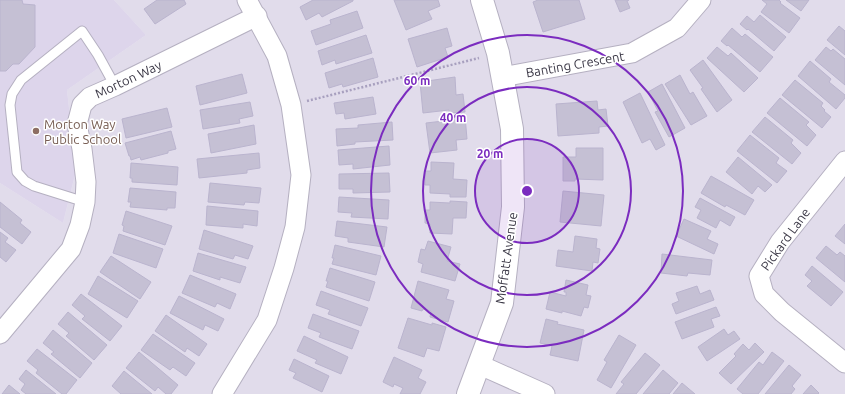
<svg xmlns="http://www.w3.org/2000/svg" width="845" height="394" font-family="Ubuntu,sans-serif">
  <rect width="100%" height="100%" fill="#edeaf3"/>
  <path fill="#e1dceb" d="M 114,0 L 845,0 L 845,394 L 0,394 L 0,183 L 63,223 L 76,171 L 67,90 L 146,35 Z"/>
  <path fill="#ddd5eb" d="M 0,0 L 114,0 L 146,35 L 67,90 L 76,171 L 63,223 L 0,183 Z"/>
  <g fill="#c5c0d4" stroke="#bab4ce">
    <path d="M 0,0 L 22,0 L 23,4 L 35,5 L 35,47 L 19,64 L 13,64 L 6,71 L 0,71 Z"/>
    <path d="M 157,0 L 184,0 L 186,4 L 155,24 L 144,9 Z"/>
    <path d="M 313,0 L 353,0 L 353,1 L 322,17 L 319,13 L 306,20 L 300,7 Z"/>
    <path d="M 394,0 L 438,0 L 440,6 L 428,11 L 432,19 L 406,30 Z"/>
    <path d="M 538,0 L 579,0 L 585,19 L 543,32 L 533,2 Z"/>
    <path d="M 615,0 L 629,0 L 627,1 L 630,8 L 620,12 Z"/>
    <path d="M 762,0 L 779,0 L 781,2 L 780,3 L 800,18 L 789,33 L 761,12 L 767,4 Z"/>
    <path d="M 786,0 L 809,0 L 801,11 Z"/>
    <path d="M 357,11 L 363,28 L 316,45 L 311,31 L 331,24 L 330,20 Z"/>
    <path d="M 760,15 L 786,37 L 774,51 L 748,29 L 747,30 L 740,24 L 747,16 L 754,22 Z"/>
    <path d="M 839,26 L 845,31 L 845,55 L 827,40 Z"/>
    <path d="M 447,28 L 452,46 L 445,48 L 448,57 L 417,67 L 408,39 Z"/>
    <path d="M 732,28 L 742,37 L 745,34 L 773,57 L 760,72 L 728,45 L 727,46 L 721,41 Z"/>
    <path d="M 366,35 L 372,53 L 336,64 L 335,60 L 322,65 L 318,51 Z"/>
    <path d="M 717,47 L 728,56 L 731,53 L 758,78 L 744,92 L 707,58 Z"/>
    <path d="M 826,47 L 831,51 L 833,49 L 845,59 L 845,85 L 815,60 Z"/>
    <path d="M 373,58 L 378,77 L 343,87 L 342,84 L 329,88 L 325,73 Z"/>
    <path d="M 703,60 L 732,100 L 717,112 L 701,89 L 703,88 L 690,70 Z"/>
    <path d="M 810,61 L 831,79 L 829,82 L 845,95 L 845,98 L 836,109 L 798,76 Z"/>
    <path d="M 242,74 L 247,93 L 200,105 L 196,86 Z"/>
    <path d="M 680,75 L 690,94 L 693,92 L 707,116 L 691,125 L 665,84 Z"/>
    <path d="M 455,77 L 456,95 L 463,94 L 465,112 L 449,113 L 449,110 L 423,113 L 420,82 Z"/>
    <path d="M 795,80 L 823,103 L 821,106 L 825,110 L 824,111 L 831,117 L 822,128 L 782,95 Z"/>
    <path d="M 662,84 L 685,128 L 669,137 L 655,112 L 658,111 L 648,92 Z"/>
    <path d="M 640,93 L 665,145 L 656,150 L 650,139 L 642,143 L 623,102 Z"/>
    <path d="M 373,97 L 376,114 L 345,119 L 344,113 L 336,114 L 334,103 Z"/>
    <path d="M 780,98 L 809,122 L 806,125 L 816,135 L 807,146 L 767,113 Z"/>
    <path d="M 597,101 L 598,110 L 606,109 L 608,126 L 599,127 L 599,133 L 558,136 L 556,104 Z"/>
    <path d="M 250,102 L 253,116 L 239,119 L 240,123 L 203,129 L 200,110 Z"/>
    <path d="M 167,108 L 172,127 L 126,138 L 122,119 Z"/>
    <path d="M 465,116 L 467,139 L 456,140 L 457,150 L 430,153 L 426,123 L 452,120 L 452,117 Z"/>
    <path d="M 765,117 L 793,140 L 791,143 L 801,153 L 792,164 L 752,132 Z"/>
    <path d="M 392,122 L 393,140 L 355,142 L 355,144 L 337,146 L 336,129 L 358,128 L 358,125 Z"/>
    <path d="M 254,125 L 256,144 L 211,153 L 208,134 Z"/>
    <path d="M 171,131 L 176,149 L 168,151 L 168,153 L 141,160 L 140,157 L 131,160 L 130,156 L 129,156 L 125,143 Z"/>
    <path d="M 750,135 L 779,158 L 776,163 L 787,171 L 777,183 L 737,151 Z"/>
    <path d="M 389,146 L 390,165 L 353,169 L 353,164 L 339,165 L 338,150 Z"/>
    <path d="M 576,148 L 603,148 L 603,180 L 575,179 L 575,181 L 563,181 L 563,157 L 576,157 Z"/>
    <path d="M 259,153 L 260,168 L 247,170 L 247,173 L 199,178 L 197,159 Z"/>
    <path d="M 738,157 L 772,185 L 765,192 L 758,186 L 752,194 L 726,172 Z"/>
    <path d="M 431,162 L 454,163 L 453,179 L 467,180 L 466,197 L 450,197 L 450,194 L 430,193 L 430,185 L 425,185 L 425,171 L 431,171 Z"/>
    <path d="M 131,163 L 178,167 L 177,185 L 132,182 L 132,178 L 130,178 Z"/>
    <path d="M 389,173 L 390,192 L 353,193 L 353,189 L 339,189 L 339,174 Z"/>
    <path d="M 711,176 L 754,200 L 745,215 L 726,205 L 725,207 L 701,193 Z"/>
    <path d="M 210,183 L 261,188 L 259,203 L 245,202 L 244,205 L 208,202 Z"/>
    <path d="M 130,188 L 176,192 L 175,208 L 167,208 L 167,210 L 130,207 L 131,202 L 128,202 Z"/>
    <path d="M 563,191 L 604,195 L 601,226 L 560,222 Z"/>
    <path d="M 339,197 L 389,200 L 388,219 L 351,217 L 352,213 L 338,212 Z"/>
    <path d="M 700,198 L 735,217 L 730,226 L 720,220 L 716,228 L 697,218 L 701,210 L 695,207 Z"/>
    <path d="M 450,201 L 467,202 L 466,218 L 453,218 L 452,234 L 430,233 L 430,224 L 425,223 L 425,210 L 430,210 L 430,202 L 450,203 Z"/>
    <path d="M 0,202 L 22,220 L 20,223 L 31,232 L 22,244 L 0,227 Z"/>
    <path d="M 207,206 L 258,211 L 257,226 L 243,224 L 243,228 L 206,225 Z"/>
    <path d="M 126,211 L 172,226 L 165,245 L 123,231 L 124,226 L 122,225 Z"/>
    <path d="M 684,219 L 711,231 L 707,239 L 718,244 L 714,254 L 676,236 Z"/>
    <path d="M 337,221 L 387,227 L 384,247 L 348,242 L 348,238 L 335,236 Z"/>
    <path d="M 845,224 L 845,244 L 835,236 Z"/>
    <path d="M 204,230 L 253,246 L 248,259 L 235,255 L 233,259 L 199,249 Z"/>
    <path d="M 0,232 L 8,238 L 5,242 L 16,250 L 6,262 L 0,257 Z"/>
    <path d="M 119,234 L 163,249 L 156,268 L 113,253 Z"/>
    <path d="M 575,236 L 597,239 L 596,248 L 600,249 L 598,263 L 593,262 L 592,271 L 556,266 L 558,250 L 573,252 Z"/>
    <path d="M 428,241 L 451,247 L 447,261 L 460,264 L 455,281 L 421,272 L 423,264 L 418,262 L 421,249 L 425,250 Z"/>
    <path d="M 335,245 L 381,256 L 376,275 L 332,264 L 334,258 L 332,258 Z"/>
    <path d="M 826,246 L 837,255 L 840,252 L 845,256 L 845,282 L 816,258 Z"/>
    <path d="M 198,253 L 246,267 L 240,283 L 220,277 L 220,280 L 193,271 Z"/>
    <path d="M 662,254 L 712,260 L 710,275 L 688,273 L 687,276 L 661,273 Z"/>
    <path d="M 111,256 L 151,282 L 140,299 L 100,272 Z"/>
    <path d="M 812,266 L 843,292 L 831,306 L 807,286 L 812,281 L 805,275 Z"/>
    <path d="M 330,268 L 375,282 L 369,301 L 326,287 L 328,281 L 326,281 Z"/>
    <path d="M 190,275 L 236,294 L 230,309 L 217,303 L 215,307 L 182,293 Z"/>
    <path d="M 98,276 L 138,301 L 127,318 L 88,294 Z"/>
    <path d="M 566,280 L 588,285 L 586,295 L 591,296 L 588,308 L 584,307 L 581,316 L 562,311 L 562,313 L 546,309 L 550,292 L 566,296 L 566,292 L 564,292 Z"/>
    <path d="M 418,281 L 449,290 L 446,299 L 454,301 L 448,322 L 430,317 L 431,311 L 423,309 L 422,311 L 411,308 Z"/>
    <path d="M 697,286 L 700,294 L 710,290 L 714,300 L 676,314 L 672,304 L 679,301 L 676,293 Z"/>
    <path d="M 321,291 L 368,308 L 361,326 L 328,314 L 330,310 L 316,305 Z"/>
    <path d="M 81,294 L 122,326 L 110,341 L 82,319 L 85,316 L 72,305 Z"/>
    <path d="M 179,296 L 224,319 L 218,331 L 205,325 L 203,330 L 170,313 Z"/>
    <path d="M 716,307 L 720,316 L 711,319 L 714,327 L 682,339 L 675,322 Z"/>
    <path d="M 68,312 L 107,345 L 94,360 L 66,336 L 69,333 L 58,324 Z"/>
    <path d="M 313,314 L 359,331 L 352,349 L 319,337 L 321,333 L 308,328 Z"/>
    <path d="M 166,315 L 207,344 L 199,356 L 187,348 L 185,352 L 155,331 Z"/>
    <path d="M 408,318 L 432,325 L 432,323 L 446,327 L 439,351 L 427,348 L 424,357 L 398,348 Z"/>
    <path d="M 546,319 L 558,322 L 557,324 L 584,330 L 578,361 L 550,355 L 552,346 L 540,343 Z"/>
    <path d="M 724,329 L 728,335 L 734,331 L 740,339 L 707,361 L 698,347 Z"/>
    <path d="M 53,330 L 92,363 L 80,378 L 51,354 L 54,352 L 43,343 Z"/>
    <path d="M 153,334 L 195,363 L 186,376 L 173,367 L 170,370 L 141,350 Z"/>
    <path d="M 619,335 L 636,345 L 611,388 L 597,380 L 607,362 L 604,360 Z"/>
    <path d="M 304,336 L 348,357 L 341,374 L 315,363 L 317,360 L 297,351 Z"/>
    <path d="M 755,343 L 764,352 L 731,384 L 719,373 L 736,356 L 734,354 L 743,344 L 749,350 Z"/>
    <path d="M 37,349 L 77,380 L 66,394 L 62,394 L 36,373 L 38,370 L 27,361 Z"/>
    <path d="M 139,352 L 178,385 L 171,394 L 166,394 L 158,387 L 155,391 L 126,368 Z"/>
    <path d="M 772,352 L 784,361 L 758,394 L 743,394 L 737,389 L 759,362 L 763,365 Z"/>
    <path d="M 645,353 L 660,365 L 636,394 L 616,394 L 624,384 L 621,382 Z"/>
    <path d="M 394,357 L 422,370 L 418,378 L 426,382 L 420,394 L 400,394 L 403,388 L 394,384 L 393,387 L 383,382 Z"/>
    <path d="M 294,359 L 329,376 L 322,392 L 293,378 L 296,373 L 289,370 Z"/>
    <path d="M 789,365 L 801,375 L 792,386 L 795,389 L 791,394 L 765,394 Z"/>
    <path d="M 26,370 L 56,394 L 26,394 L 21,390 L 25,384 L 19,379 Z"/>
    <path d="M 663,370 L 678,383 L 669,394 L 643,394 Z"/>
    <path d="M 124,371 L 152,394 L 121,394 L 112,386 Z"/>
    <path d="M 682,383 L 695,394 L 673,394 Z"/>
    <path d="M 9,385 L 20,394 L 2,394 Z"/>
    <path d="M 811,385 L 819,393 L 818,394 L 803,394 Z"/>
  </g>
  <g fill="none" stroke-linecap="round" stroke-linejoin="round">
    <g stroke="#b5b0c1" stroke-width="11">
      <path id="service" d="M 85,202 L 34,186 L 25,181 L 17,172 L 10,105 L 12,94 L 21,80 L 82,31 L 98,55 L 115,86"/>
    </g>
    <g stroke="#b5b0c1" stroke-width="21">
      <g id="minor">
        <path d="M 502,77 L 632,53 L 677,28 L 701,0"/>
        <path d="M 845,161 L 780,242 L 759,276 L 764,294 L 782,312 L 845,363"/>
        <path d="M 0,334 L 71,249 L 80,225 L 85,202 L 86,182 L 82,149 L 77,124 L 82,105 L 90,97 L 115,86 L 257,16"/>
        <path d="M 480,365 L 545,394"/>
        <path d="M 222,394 L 267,320 L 284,268 L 295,227 L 301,175 L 291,105 L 277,56 L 247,0"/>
      </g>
    </g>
    <g stroke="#b5b0c1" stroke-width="24">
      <path id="tertiary" d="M 468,394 L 502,303 L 513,207 L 512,129 L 498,53 L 482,0"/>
    </g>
    <path stroke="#a8a0bf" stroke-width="2.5" stroke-dasharray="2 2" stroke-linecap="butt" d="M 307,101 L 479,58"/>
    <use href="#service" stroke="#fff" stroke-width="9"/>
    <use href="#minor" stroke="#fff" stroke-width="19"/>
    <use href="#tertiary" stroke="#fff" stroke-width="22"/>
  </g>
  <circle cx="527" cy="191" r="52" fill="#7b2cbf" fill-opacity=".12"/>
  <g fill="none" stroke="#7b2cbf" stroke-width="2">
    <circle cx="527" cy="191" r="52"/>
    <circle cx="527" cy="191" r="104"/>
    <circle cx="527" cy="191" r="156"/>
  </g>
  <circle fill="#8d6e63" stroke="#fff" stroke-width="1.5" cx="36" cy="131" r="4"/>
  <g text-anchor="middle" stroke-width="3" stroke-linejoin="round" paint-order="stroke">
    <g font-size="13" fill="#3c3947" stroke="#fff">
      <text transform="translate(575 64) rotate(-10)" y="5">Banting Crescent</text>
      <text transform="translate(128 79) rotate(-25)" y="5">Morton Way</text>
      <text transform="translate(785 239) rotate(-54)" y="5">Pickard Lane</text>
      <text transform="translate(506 258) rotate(-82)" y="5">Moffatt Avenue</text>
    </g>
    <g font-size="13" fill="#785e54" stroke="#fff" text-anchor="start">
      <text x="44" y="129">Morton Way<tspan x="44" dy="15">Public School</tspan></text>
    </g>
  </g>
  <circle cx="527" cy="191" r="6" fill="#7b2cbf" stroke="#fff" stroke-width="2"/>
  <g font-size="12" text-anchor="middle" font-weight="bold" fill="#7b2cbf" stroke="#fff" stroke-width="3" stroke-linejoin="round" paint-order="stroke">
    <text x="417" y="85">60 m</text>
    <text x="453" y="122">40 m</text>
    <text x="490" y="158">20 m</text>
  </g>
</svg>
